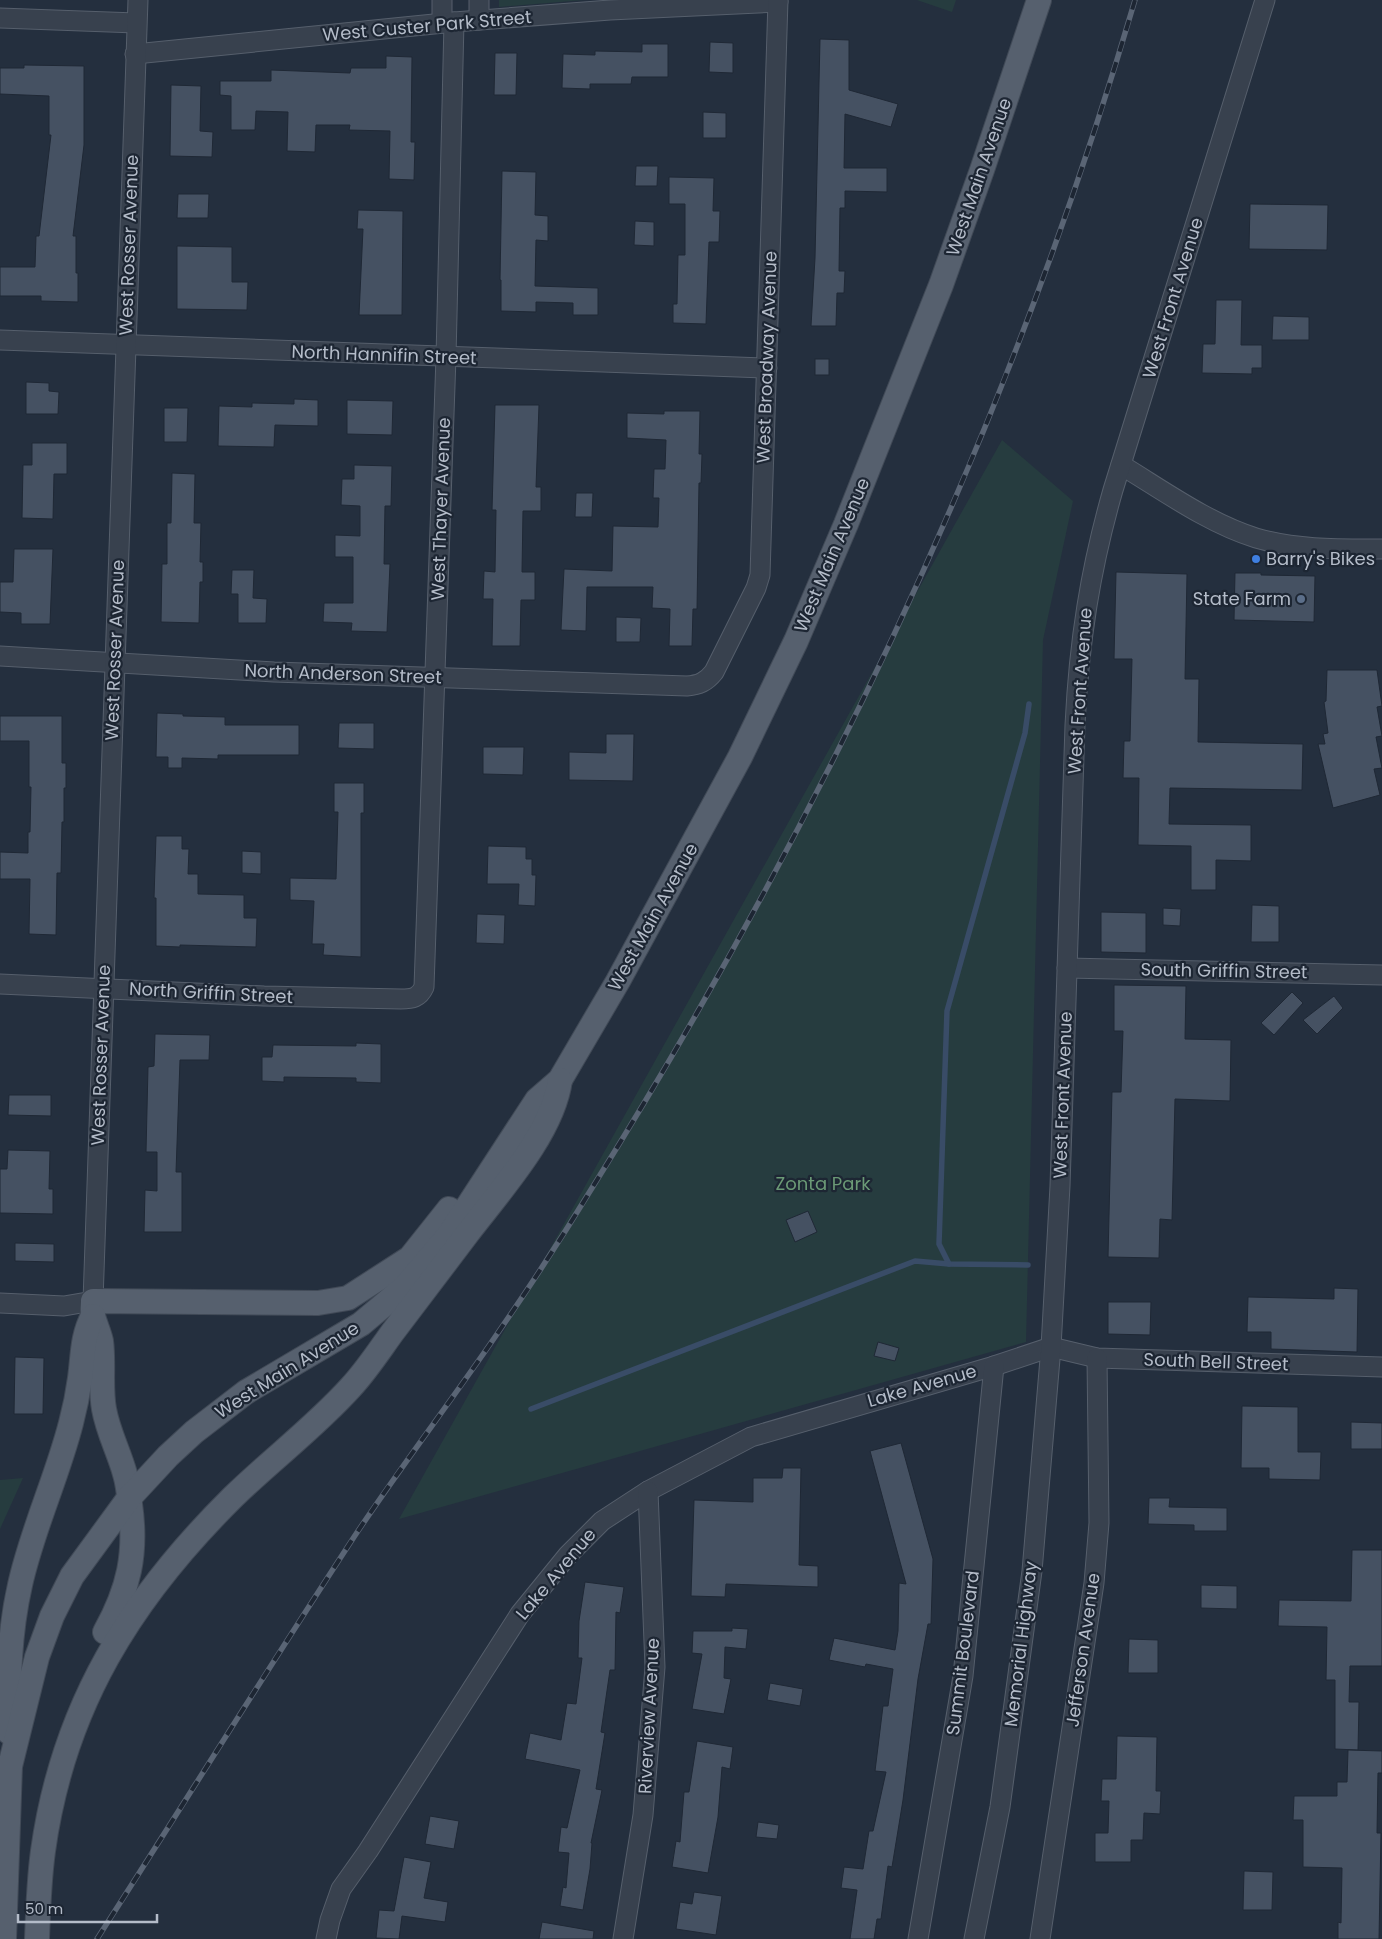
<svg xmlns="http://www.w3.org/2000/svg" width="1382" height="1939" font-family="Poppins,sans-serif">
  <rect width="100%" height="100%" fill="#242f3e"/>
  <g fill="#263c3f">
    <path d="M 499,0 L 584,0 L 499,7 Z"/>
    <path d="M 917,0 L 956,0 L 952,12 Z"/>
    <path d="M 1002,440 L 1073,501 L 1043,640 L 1026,1342 L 399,1519 Z"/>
    <path d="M 23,1478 L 0,1529 L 0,1480 Z"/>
  </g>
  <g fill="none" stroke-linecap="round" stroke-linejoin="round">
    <g stroke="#394c67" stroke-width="5.5">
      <path d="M 1028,1265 L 949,1264 L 939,1244 L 947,1011 L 1025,733 L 1029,704"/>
      <path d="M 531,1409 L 915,1261 L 949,1264"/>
    </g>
  </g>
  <g fill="#455162" stroke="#1f2835">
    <path d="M 820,39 L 849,40 L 849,90 L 898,104 L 891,127 L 845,114 L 844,168 L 887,168 L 887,192 L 845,191 L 845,208 L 840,208 L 839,271 L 845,271 L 844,293 L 837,293 L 836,326 L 811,326 L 815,258 Z"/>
    <path d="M 710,42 L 733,43 L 733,73 L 709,72 Z"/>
    <path d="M 642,44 L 668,44 L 668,77 L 632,77 L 631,84 L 590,84 L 590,89 L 562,88 L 563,54 L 595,55 L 595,51 L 642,52 Z"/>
    <path d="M 495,53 L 517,53 L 516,95 L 494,95 Z"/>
    <path d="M 386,56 L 412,57 L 411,142 L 415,142 L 414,180 L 389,179 L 390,131 L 349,130 L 350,125 L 316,125 L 315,152 L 287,151 L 288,112 L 256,111 L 255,130 L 231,130 L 231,96 L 220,95 L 220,81 L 271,81 L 271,70 L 350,73 L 351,68 L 386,68 Z"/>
    <path d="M 24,65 L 84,66 L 84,145 L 73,236 L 76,236 L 76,273 L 78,273 L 78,302 L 41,301 L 41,296 L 0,296 L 0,267 L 35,267 L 36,236 L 39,236 L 51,135 L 49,135 L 49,96 L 0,94 L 0,68 L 24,68 Z"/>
    <path d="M 171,85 L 201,86 L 200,131 L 213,132 L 212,157 L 170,156 Z"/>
    <path d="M 703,112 L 726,113 L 726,138 L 703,138 Z"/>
    <path d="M 636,166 L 658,166 L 657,186 L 635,186 Z"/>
    <path d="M 502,171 L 536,172 L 535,215 L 548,216 L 548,241 L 536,240 L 535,286 L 598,288 L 598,315 L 573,315 L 573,303 L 536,302 L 536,312 L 501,311 L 501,280 L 500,280 Z"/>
    <path d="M 669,177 L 714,178 L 713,211 L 720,211 L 719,242 L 709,242 L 706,324 L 673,323 L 673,304 L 677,304 L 678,255 L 685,255 L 685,204 L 669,204 Z"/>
    <path d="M 178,194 L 209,194 L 208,218 L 177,218 Z"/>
    <path d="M 1250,204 L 1328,205 L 1327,250 L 1249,249 Z"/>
    <path d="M 358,210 L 403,211 L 402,315 L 359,315 L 363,229 L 357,229 Z"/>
    <path d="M 635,221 L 654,222 L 654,246 L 634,245 Z"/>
    <path d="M 177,246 L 232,247 L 232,282 L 248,282 L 247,310 L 177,309 Z"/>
    <path d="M 1216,300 L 1242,300 L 1241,345 L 1262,345 L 1262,368 L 1252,368 L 1252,374 L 1202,373 L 1203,344 L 1215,344 Z"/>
    <path d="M 1273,316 L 1309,317 L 1309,340 L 1272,340 Z"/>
    <rect x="815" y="359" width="14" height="16"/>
    <path d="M 26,382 L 49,383 L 49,391 L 59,392 L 58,414 L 26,414 Z"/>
    <path d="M 294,399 L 318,400 L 318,426 L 275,425 L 274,447 L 218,446 L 219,406 L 252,407 L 252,403 L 294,404 Z"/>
    <path d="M 347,400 L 393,401 L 392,435 L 347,434 Z"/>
    <path d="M 495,405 L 539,405 L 536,487 L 541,487 L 541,511 L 523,511 L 522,572 L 535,572 L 535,600 L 521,600 L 520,646 L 492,646 L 493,599 L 483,599 L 484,571 L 495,572 L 496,510 L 492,510 Z"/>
    <path d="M 164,408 L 188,408 L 187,442 L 164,442 Z"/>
    <path d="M 664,411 L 700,411 L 699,454 L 702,454 L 701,483 L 699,483 L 697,609 L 693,609 L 692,646 L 669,646 L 670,609 L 652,608 L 653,587 L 587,587 L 586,631 L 561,630 L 564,569 L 612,571 L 613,526 L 658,527 L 659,498 L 653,498 L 654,469 L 665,469 L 666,440 L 627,438 L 627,413 L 664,414 Z"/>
    <path d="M 32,443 L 67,443 L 67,474 L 54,474 L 53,519 L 22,518 L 23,465 L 32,465 Z"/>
    <path d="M 354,465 L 392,466 L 391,506 L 385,506 L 384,564 L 390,564 L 387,632 L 351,631 L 352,623 L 323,622 L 324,603 L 353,603 L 353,557 L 335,557 L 335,535 L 360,536 L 360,506 L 341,505 L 342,479 L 354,479 Z"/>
    <path d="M 172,473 L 195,474 L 194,523 L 201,523 L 200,562 L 203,562 L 203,582 L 200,582 L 199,623 L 161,622 L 162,564 L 167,564 L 167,523 L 171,523 Z"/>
    <path d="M 576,493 L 593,493 L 592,517 L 575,517 Z"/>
    <path d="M 14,549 L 53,549 L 50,624 L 21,624 L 21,613 L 0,612 L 0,582 L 13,582 Z"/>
    <path d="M 232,570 L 254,570 L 253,598 L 267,599 L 266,623 L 238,623 L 238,594 L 231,594 Z"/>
    <path d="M 1116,572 L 1187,574 L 1185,679 L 1199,679 L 1198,742 L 1303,744 L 1302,790 L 1170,788 L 1169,824 L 1251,825 L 1251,861 L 1216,860 L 1216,890 L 1191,890 L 1191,846 L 1138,845 L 1139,778 L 1123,778 L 1124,741 L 1130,741 L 1132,659 L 1114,659 Z"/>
    <path d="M 1235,573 L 1261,573 L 1261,575 L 1315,576 L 1314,622 L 1234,620 Z"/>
    <path d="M 616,617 L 641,618 L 640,642 L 616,642 Z"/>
    <path d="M 1327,670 L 1377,670 L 1382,706 L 1377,707 L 1382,736 L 1376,737 L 1382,768 L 1374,769 L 1380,795 L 1333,808 L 1318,744 L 1325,744 L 1323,734 L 1328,733 L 1324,702 L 1326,701 Z"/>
    <path d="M 157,713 L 183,714 L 183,716 L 225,717 L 225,725 L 299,725 L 299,755 L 218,755 L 218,759 L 182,758 L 182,768 L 168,768 L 168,757 L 156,757 Z"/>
    <path d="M 0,716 L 62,716 L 62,763 L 66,763 L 66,788 L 64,788 L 64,822 L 62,822 L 61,873 L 57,873 L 56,935 L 29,934 L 30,879 L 0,879 L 0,852 L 28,853 L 28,832 L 30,832 L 31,787 L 29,787 L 29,741 L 0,741 Z"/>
    <path d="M 339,723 L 374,723 L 374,749 L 338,748 Z"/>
    <path d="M 606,734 L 634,734 L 633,781 L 569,780 L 569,752 L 606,753 Z"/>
    <path d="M 483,747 L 524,747 L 523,775 L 483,774 Z"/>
    <path d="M 334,783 L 364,783 L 364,813 L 361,813 L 361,957 L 323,955 L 324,944 L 312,944 L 314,901 L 290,900 L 290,878 L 336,879 L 338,812 L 334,812 Z"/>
    <path d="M 156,836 L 182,836 L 182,849 L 189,849 L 188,874 L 198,874 L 198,894 L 244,895 L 244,918 L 257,918 L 256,947 L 180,945 L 180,947 L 156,946 L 156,898 L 154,898 Z"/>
    <path d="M 488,846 L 526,847 L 526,859 L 532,859 L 532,875 L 536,875 L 535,906 L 518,905 L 519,884 L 487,884 Z"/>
    <path d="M 242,851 L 261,852 L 261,874 L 242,873 Z"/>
    <path d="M 1252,905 L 1279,906 L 1279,942 L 1251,942 Z"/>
    <path d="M 1163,908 L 1181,909 L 1180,926 L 1163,925 Z"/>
    <path d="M 1101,912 L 1146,913 L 1146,953 L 1101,952 Z"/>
    <path d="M 477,914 L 505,915 L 504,944 L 476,943 Z"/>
    <path d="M 1114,985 L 1186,986 L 1185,1039 L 1231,1040 L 1230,1101 L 1175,1099 L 1172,1220 L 1160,1219 L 1159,1258 L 1108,1257 L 1112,1092 L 1121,1092 L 1123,1031 L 1114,1031 Z"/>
    <path d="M 1292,992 L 1303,1003 L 1274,1035 L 1261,1023 Z"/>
    <path d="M 1334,996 L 1343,1008 L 1317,1034 L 1303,1020 Z"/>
    <path d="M 155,1034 L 210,1035 L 209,1060 L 180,1060 L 176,1172 L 182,1172 L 182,1232 L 144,1232 L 145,1190 L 157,1191 L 157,1152 L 146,1152 L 148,1067 L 154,1066 Z"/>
    <path d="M 356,1043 L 381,1044 L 381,1083 L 356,1082 L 356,1078 L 284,1077 L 284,1082 L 262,1081 L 262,1057 L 272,1057 L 273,1045 L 356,1046 Z"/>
    <path d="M 9,1095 L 51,1095 L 51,1116 L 8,1115 Z"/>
    <path d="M 8,1150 L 50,1151 L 49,1189 L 53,1189 L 53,1214 L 0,1213 L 0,1169 L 7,1169 Z"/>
    <path d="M 808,1211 L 817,1232 L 795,1242 L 786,1220 Z"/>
    <path d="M 15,1243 L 54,1244 L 54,1262 L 15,1261 Z"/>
    <path d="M 1334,1288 L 1358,1289 L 1357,1352 L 1271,1349 L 1271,1332 L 1247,1332 L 1248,1297 L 1334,1299 Z"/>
    <path d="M 1108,1302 L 1151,1302 L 1150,1335 L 1108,1334 Z"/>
    <path d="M 878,1342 L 899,1348 L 895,1361 L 874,1356 Z"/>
    <path d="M 15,1357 L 44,1358 L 43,1414 L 14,1414 Z"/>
    <path d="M 1242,1406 L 1298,1407 L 1298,1452 L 1321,1452 L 1320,1480 L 1269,1479 L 1269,1468 L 1241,1468 Z"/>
    <path d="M 1351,1422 L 1382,1423 L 1382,1449 L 1351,1449 Z"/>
    <path d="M 901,1443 L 933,1559 L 931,1624 L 928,1624 L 918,1679 L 903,1800 L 892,1867 L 888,1866 L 881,1919 L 877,1919 L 874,1939 L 850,1939 L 857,1890 L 841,1888 L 844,1867 L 863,1869 L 869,1831 L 873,1831 L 886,1772 L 875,1771 L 883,1706 L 888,1706 L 893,1669 L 866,1664 L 865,1667 L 829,1660 L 834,1638 L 895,1650 L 898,1631 L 899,1583 L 906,1584 L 870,1451 Z"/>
    <path d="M 783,1468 L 801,1468 L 799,1565 L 818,1566 L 818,1587 L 726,1584 L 725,1597 L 691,1596 L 694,1500 L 753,1502 L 753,1478 L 782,1478 Z"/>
    <path d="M 1149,1498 L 1170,1498 L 1169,1507 L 1227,1508 L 1227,1531 L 1194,1531 L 1194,1525 L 1148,1524 Z"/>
    <path d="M 1352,1550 L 1382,1550 L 1382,1666 L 1350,1666 L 1349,1702 L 1359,1702 L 1358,1750 L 1335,1749 L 1335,1680 L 1326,1680 L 1327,1627 L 1278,1626 L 1279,1600 L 1351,1601 Z"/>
    <path d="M 585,1582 L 624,1587 L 620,1613 L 616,1612 L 615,1670 L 610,1670 L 601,1732 L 605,1733 L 596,1789 L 602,1790 L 591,1843 L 592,1843 L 590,1869 L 583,1910 L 560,1906 L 563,1887 L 566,1888 L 569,1853 L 558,1852 L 561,1827 L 567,1828 L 580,1770 L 525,1759 L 530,1733 L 561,1740 L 567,1703 L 576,1704 L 582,1658 L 578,1658 L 579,1621 Z"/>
    <path d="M 1201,1585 L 1237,1586 L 1237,1609 L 1201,1608 Z"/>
    <path d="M 732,1628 L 748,1629 L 746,1649 L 725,1647 L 724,1678 L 731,1679 L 724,1714 L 692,1709 L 702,1654 L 692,1653 L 693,1631 L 732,1631 Z"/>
    <path d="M 1129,1639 L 1158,1640 L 1158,1673 L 1128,1673 Z"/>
    <path d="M 770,1683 L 803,1689 L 800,1706 L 767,1700 Z"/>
    <path d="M 1117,1736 L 1157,1737 L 1156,1791 L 1161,1791 L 1160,1814 L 1144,1813 L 1143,1840 L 1131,1840 L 1131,1862 L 1095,1862 L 1095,1833 L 1108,1833 L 1109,1801 L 1101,1801 L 1102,1779 L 1116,1779 Z"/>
    <path d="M 697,1741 L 733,1747 L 730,1769 L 722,1767 L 718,1817 L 708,1873 L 672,1867 L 676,1841 L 680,1842 L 684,1792 L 689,1792 Z"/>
    <path d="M 1348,1750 L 1382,1751 L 1382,1773 L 1378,1773 L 1377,1833 L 1381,1833 L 1379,1939 L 1338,1939 L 1338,1922 L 1341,1923 L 1342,1868 L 1303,1867 L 1303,1820 L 1293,1820 L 1294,1796 L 1337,1796 L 1337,1782 L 1347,1782 Z"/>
    <path d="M 430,1816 L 459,1821 L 454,1849 L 425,1844 Z"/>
    <path d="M 758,1822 L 779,1825 L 777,1839 L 756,1837 Z"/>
    <path d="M 404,1857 L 431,1862 L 424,1898 L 448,1902 L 445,1922 L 402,1916 L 399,1939 L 376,1938 L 379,1910 L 394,1911 Z"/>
    <path d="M 1244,1871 L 1273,1872 L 1272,1910 L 1243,1910 Z"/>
    <path d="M 694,1892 L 722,1896 L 716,1935 L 676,1929 L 680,1902 L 692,1904 Z"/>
    <path d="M 542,1922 L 594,1931 L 593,1939 L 539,1939 Z"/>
  </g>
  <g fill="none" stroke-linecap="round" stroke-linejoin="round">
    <g stroke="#565f6c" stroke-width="21">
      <g id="minor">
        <path d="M 479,0 L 479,20"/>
        <path d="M 0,18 L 136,23"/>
        <path d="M 442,23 L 442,0"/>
        <path d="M 135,54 L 454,22 L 610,10 L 778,2"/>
        <path d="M 0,340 L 767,368"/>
        <path d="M 1121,465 C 1164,491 1208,523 1256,538 C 1297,550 1340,549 1382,549"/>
        <path d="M 0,656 L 274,672 L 687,686 C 699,685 706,682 714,672 L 756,588 L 760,575 L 778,0"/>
        <path d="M 1067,968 L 1382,975"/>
        <path d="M 0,984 L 264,996 L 401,999 C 412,999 419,998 424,987 L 446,357 L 454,22"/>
        <path d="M 0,1303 L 64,1306 L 93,1301 L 138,0"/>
        <path d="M 1051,1347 L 1097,1358 L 1382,1367"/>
        <path d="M 326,1939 L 330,1920 L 341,1889 L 368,1851 L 520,1614 L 568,1555 L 602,1521 L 648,1491 L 751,1437 L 994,1366 L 1051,1347"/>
        <path d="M 623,1939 L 643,1815 L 655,1667 L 648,1491"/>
        <path d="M 918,1939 L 963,1676 L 994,1366"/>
        <path d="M 974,1939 L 1000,1807 L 1032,1571 L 1051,1347 L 1060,1186 L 1075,725 C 1079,642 1090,570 1113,490 L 1265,0"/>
        <path d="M 1040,1939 L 1094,1583 L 1099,1523 L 1097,1358"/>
      </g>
    </g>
    <g stroke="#414a57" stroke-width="26">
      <g id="major">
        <path d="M 105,1632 C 129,1589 137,1553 130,1504 C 129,1494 128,1484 125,1474 C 119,1452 108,1432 104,1409 C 100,1387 104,1363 101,1341 C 99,1332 95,1324 93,1316 C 92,1311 93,1305 93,1301 L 318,1303 L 348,1298 L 410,1258 L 449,1209"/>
        <path d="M 9,1732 C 8,1683 9,1633 20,1585 C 32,1530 57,1478 71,1423 C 75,1408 78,1393 80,1378 C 83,1356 82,1336 93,1316"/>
        <path d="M 4,1939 L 10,1766 L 37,1657 L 52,1616 L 72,1576 L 129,1498 L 168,1456 L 194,1432 L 246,1392 L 361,1324 L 405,1287 L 449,1235 L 537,1100 L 560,1080 L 618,981 L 740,757 L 796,641 L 846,524 L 941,285 L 982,170 L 1039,0"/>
        <path d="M 37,1939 C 38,1910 39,1880 43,1851 C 63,1706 131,1598 233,1497 C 272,1459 315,1427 351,1387 C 366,1371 379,1351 392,1333 C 417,1300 442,1267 467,1234 C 499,1192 553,1133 560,1080"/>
      </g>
    </g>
    <use href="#minor" stroke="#38414e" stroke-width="19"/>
    <use href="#major" stroke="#56606e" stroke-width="24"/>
    <g stroke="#5a6575" stroke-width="5.5">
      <path id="rail" d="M 97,1939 C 183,1805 267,1670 354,1537 C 399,1469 449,1404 495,1337 C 529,1288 561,1239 592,1188 C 823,818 1012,420 1135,0"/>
    </g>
    <use href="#rail" stroke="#1d2633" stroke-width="4" stroke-dasharray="11" stroke-linecap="butt"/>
  </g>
  <circle fill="#3f7fe0" stroke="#1d2633" stroke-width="2" cx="1256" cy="559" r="5"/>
  <circle fill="#5c6f8a" stroke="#1d2633" stroke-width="2" cx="1301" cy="599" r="5"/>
  <g text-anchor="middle" stroke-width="4.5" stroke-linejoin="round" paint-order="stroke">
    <g font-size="18" fill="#b4bcc9" stroke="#1d2633">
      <text transform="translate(427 26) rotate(-5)" y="6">West Custer Park Street</text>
      <text transform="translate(979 177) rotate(-71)" y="6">West Main Avenue</text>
      <text transform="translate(129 245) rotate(-88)" y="6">West Rosser Avenue</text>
      <text transform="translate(1173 298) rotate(-73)" y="6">West Front Avenue</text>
      <text transform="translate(384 355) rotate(2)" y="6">North Hannifin Street</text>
      <text transform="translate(767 357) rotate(-88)" y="6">West Broadway Avenue</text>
      <text transform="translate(441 509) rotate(-88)" y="6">West Thayer Avenue</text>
      <text transform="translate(832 555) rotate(-67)" y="6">West Main Avenue</text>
      <text transform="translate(115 650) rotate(-88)" y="6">West Rosser Avenue</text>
      <text transform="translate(343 674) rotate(2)" y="6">North Anderson Street</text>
      <text transform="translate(1080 691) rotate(-86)" y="6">West Front Avenue</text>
      <text transform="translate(653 917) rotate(-61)" y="6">West Main Avenue</text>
      <text transform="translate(1224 971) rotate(1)" y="6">South Griffin Street</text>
      <text transform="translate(211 993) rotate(3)" y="6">North Griffin Street</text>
      <text transform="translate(101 1055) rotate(-88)" y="6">West Rosser Avenue</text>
      <text transform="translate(1063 1095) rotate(-88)" y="6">West Front Avenue</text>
      <text transform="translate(1216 1362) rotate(2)" y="6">South Bell Street</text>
      <text transform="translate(287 1370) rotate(-32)" y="6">West Main Avenue</text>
      <text transform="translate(922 1386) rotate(-16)" y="6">Lake Avenue</text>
      <text transform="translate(556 1574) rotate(-50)" y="6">Lake Avenue</text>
      <text transform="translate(1021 1644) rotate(-83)" y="6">Memorial Highway</text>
      <text transform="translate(1083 1650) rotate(-82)" y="6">Jefferson Avenue</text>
      <text transform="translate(963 1653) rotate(-83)" y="6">Summit Boulevard</text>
      <text transform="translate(649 1716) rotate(-87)" y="6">Riverview Avenue</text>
    </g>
    <g font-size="18" fill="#b4bcc9" stroke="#1d2633" text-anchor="start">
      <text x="1266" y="565">Barry's Bikes</text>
      <text x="1291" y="605" text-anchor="end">State Farm</text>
    </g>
    <g font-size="18" fill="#6b9a76" stroke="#1d2633">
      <text x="823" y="1190">Zonta Park</text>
    </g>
  </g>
  <path d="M18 1914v8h139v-8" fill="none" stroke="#b4bcc9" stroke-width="2.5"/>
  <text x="25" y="1914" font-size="15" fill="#b4bcc9" stroke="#1d2633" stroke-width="4" paint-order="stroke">50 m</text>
</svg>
